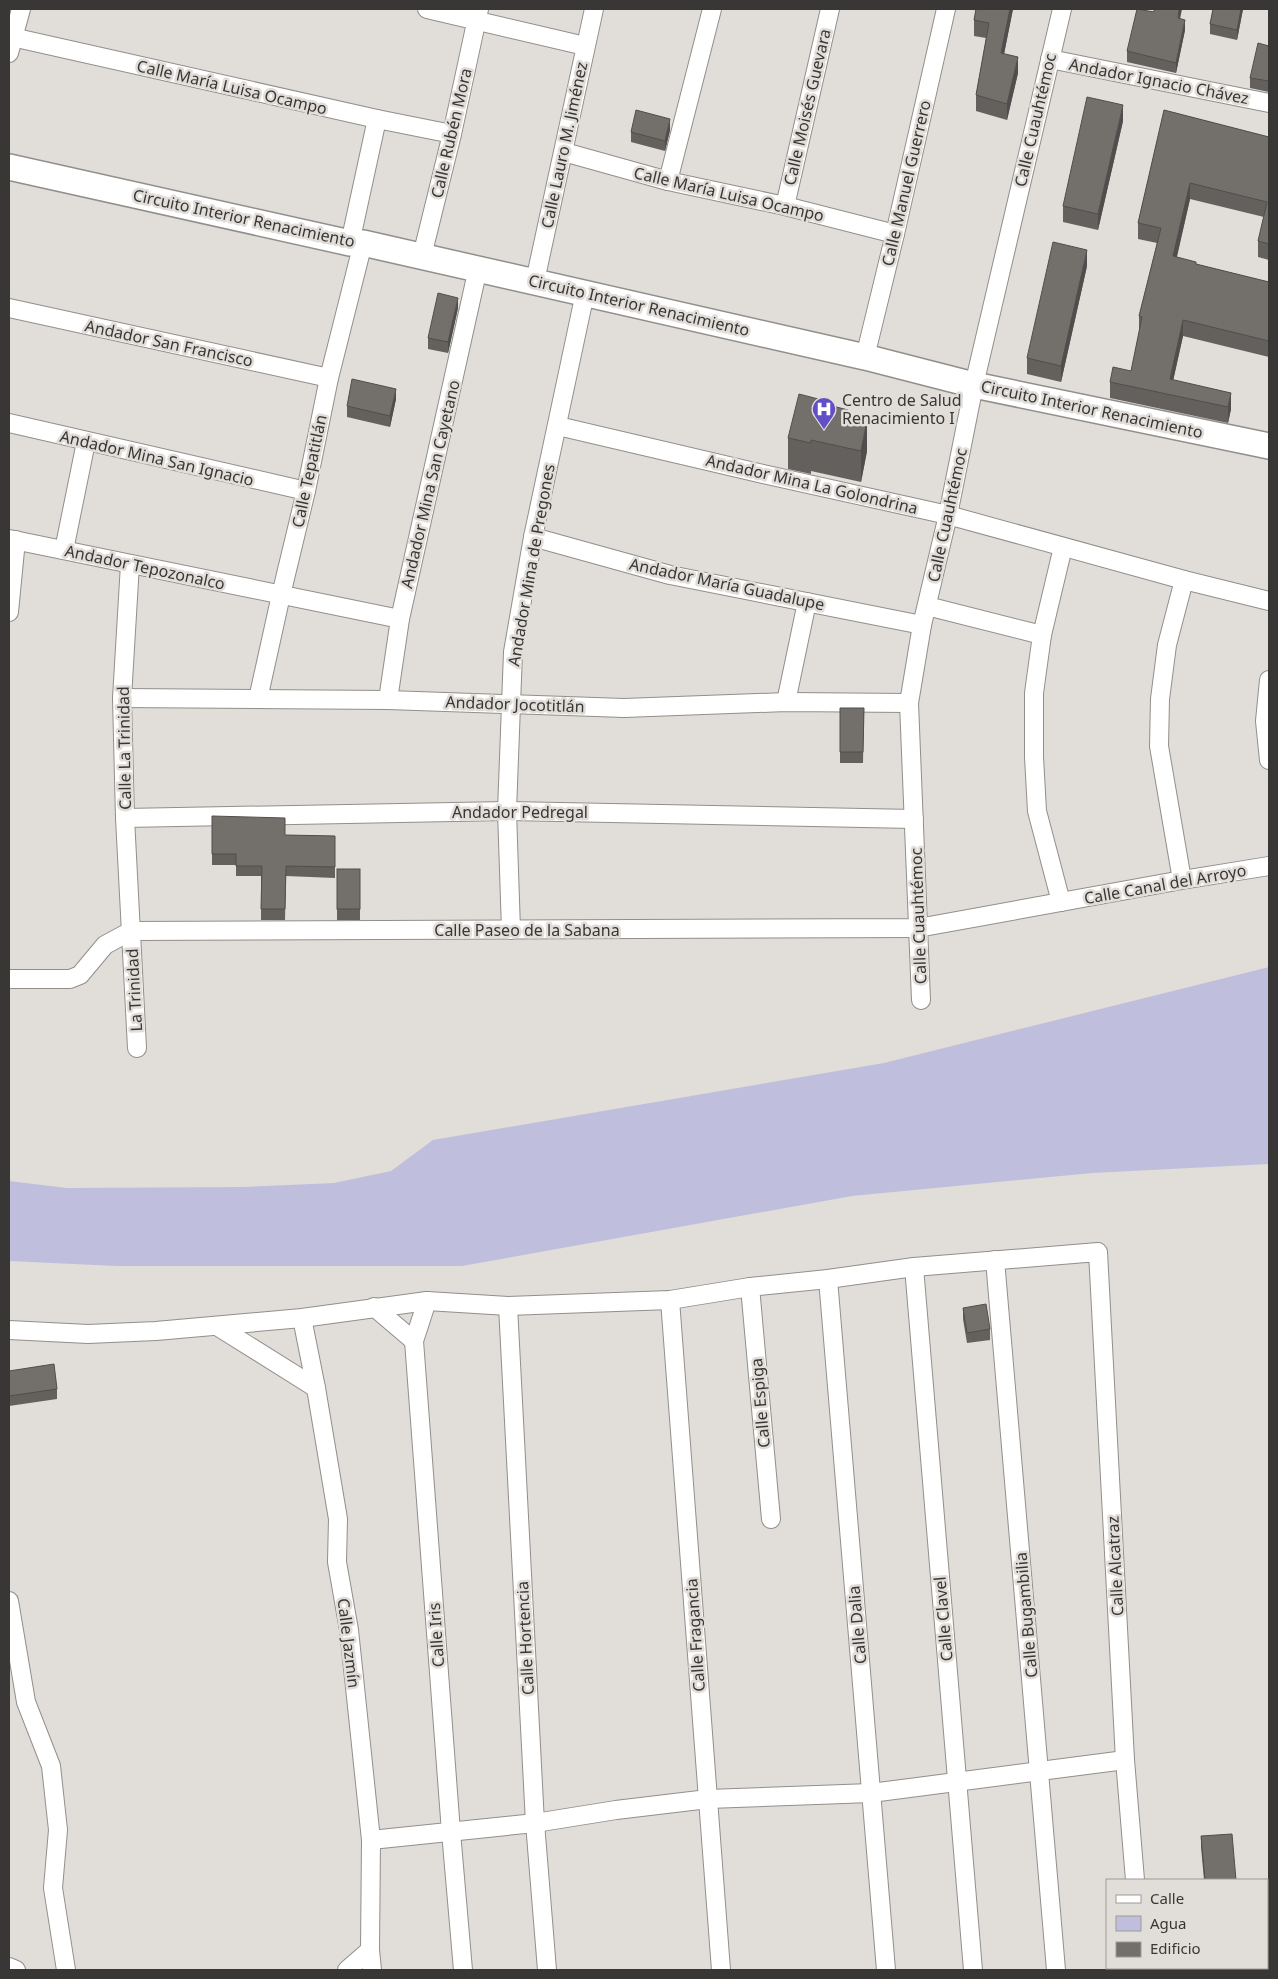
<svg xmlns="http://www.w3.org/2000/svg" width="1278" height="1979" font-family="'Noto Sans',sans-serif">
  <rect width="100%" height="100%" fill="#e1ddd9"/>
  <path fill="#bfbfdd" d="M 1269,967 L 1269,1164 L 1092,1173 L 852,1196 L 462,1266 L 117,1266 L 9,1261 L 9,1181 L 67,1188 L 242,1187 L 334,1183 L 391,1171 L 433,1140 L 884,1063 Z"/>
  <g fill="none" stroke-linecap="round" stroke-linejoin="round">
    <g stroke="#928f8b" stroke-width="20">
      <g id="street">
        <path d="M 427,9 L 585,46"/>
        <path d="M 12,37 L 377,119 L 452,134"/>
        <path d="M 9,53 L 21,9"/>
        <path d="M 1050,59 L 1269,103"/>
        <path d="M 564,152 L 668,181 L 785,206 L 895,234"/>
        <path d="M 668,181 L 712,9"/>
        <path d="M 785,206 L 830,9"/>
        <path d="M 350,243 L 377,119"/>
        <path d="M 422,256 L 452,134 L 479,9"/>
        <path d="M 535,281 L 594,9"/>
        <path d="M 9,308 L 329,378"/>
        <path d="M 865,357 L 895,234 L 946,9"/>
        <path d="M 9,423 L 306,491"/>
        <path d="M 558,426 L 763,474 L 948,515 L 1184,580 L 1269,601"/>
        <path d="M 533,537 L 670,575 L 922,625"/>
        <path d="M 9,539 L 400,619"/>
        <path d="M 64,550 L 86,442"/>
        <path d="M 130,564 L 122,698 L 125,818 L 137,1048"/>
        <path d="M 927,606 L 1042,635"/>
        <path d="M 9,612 L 16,540"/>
        <path d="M 1269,680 L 1265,721 L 1269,760"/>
        <path d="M 122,698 L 388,700 L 624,708 L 786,702 L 909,703"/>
        <path d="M 258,699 L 281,595 L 306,491 L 329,378 L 363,243"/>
        <path d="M 388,700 L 400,619 L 478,268"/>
        <path d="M 786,702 L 807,602"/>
        <path d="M 125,818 L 507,811 L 914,819"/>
        <path d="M 1182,880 L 1159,746 L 1160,699 L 1167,645 L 1184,580"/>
        <path d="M 1061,902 L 1037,811 L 1034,757 L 1034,693 L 1042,635 L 1063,547"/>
        <path d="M 511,930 L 507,811 L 513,652 L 533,537 L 585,293"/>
        <path d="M 9,979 L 70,979 L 80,975 L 105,945 L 131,931 L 918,928 L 1182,880 L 1269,866"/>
        <path d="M 921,1000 L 909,703 L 922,625 L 948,515 L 974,385 L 1062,9"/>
        <path d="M 995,1260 L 1056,1970"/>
        <path d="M 914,1267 L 973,1970"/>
        <path d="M 828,1279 L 886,1970"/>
        <path d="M 750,1287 L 771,1519"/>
        <path d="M 670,1300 L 721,1970"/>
        <path d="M 427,1301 L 414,1341 L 451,1832 L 463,1970"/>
        <path d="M 508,1306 L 535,1823 L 547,1970"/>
        <path d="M 374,1307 L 414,1341"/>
        <path d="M 302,1318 L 316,1388 L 338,1519 L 337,1562 L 349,1630 L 371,1840 L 370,1950 L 372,1970"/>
        <path d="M 217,1326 L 316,1388"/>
        <path d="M 9,1330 L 88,1334 L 156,1331 L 302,1318 L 427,1301 L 508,1306 L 670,1300 L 750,1287 L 828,1279 L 914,1267 L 1098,1252 L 1125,1760 L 1135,1880"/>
        <path d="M 9,1601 L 26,1702 L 51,1766 L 58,1830 L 53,1888 L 66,1970"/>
        <path d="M 371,1840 L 535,1823 L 616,1810 L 708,1799 L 871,1793 L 1125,1760"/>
        <path d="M 9,1967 L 16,1970"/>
        <path d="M 1143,1968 L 1143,1970"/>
        <path d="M 347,1970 L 370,1950"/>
      </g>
    </g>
    <g stroke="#928f8b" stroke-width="28">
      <path id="secondary" d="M 9,167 L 350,243 L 363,243 L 865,357 L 974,385 L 1269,446"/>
    </g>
    <use href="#street" stroke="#fff" stroke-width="18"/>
    <use href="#secondary" stroke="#fff" stroke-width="25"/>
  </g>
  <g fill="#63605d">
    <path d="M 976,9 L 1013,9 L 1004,54 L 1018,73 L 1007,120 L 976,111 L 976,95 L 986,38 L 974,36 L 974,20 Z"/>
    <path d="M 1213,9 L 1243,9 L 1237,40 L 1210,34 L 1210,24 Z"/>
    <path d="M 1154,12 L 1180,18 L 1185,30 L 1176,73 L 1127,62 L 1127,51 Z"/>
    <path d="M 1269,46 L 1269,92 L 1250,88 L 1250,78 Z"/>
    <path d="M 1164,110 L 1269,137 L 1269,260 L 1258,257 L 1258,241 L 1264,217 L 1190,199 L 1177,257 L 1196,264 L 1269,282 L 1269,357 L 1183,336 L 1173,380 L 1231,393 L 1231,409 L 1228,423 L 1110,398 L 1110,382 L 1131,371 L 1139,332 L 1139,316 L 1157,243 L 1138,239 L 1138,223 Z"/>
    <path d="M 1123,121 L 1098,230 L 1063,222 L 1063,206 Z"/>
    <path d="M 670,130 L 665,151 L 631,142 L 631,132 Z"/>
    <path d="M 1087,266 L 1061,382 L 1027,374 L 1027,358 Z"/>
    <path d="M 458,308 L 448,353 L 428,349 L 428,338 Z"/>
    <path d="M 396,399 L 390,427 L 347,417 L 347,406 Z"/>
    <path d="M 822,404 L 848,416 L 867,451 L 861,482 L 811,471 L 811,474 L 788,469 L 788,438 Z"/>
    <path d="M 840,708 L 864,708 L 863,763 L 840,763 Z"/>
    <path d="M 212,816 L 285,835 L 335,836 L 335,878 L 286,876 L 285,920 L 261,920 L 261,876 L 236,876 L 236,865 L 212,865 Z"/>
    <rect x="337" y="869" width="23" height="51"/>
    <path d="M 963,1308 L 990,1329 L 990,1340 L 967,1343 L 963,1319 Z"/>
    <path d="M 9,1371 L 57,1389 L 57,1399 L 9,1406 Z"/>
    <path d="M 1201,1836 L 1236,1880 L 1204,1880 L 1201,1847 Z"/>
  </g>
  <g fill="#504e4c">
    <path d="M 1010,9 L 1013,9 L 1001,69 L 1001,53 Z"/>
    <path d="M 1179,9 L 1182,9 L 1178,29 L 1178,18 Z"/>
    <path d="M 1241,9 L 1243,9 L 1237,40 L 1237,30 Z"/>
    <path d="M 1185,20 L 1185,30 L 1176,73 L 1176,63 Z"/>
    <path d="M 1018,57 L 1018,73 L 1007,120 L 1007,104 Z"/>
    <path d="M 1123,105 L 1123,121 L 1098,230 L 1098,214 Z"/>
    <path d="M 670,119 L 670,130 L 665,151 L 665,141 Z"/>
    <path d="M 1190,183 L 1190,199 L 1173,272 L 1173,256 Z"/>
    <path d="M 1087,250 L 1087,266 L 1061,382 L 1061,366 Z"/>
    <path d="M 458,298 L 458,308 L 448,353 L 448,342 Z"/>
    <path d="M 1183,320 L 1183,336 L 1170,395 L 1170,379 Z"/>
    <path d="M 396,389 L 396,399 L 390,427 L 390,416 Z"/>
    <path d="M 1231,393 L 1231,409 L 1228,423 L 1228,407 Z"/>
    <path d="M 867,420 L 867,451 L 861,482 L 861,451 Z"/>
  </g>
  <g fill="#73706c" stroke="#504e4c">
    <path d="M 976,9 L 1010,9 L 1001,53 L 1018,57 L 1007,104 L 976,95 L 989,23 L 974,20 Z"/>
    <path d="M 1137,9 L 1154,12 L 1154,9 L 1179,9 L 1178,18 L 1185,20 L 1176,63 L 1127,51 Z"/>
    <path d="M 1213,9 L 1241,9 L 1237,30 L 1210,24 Z"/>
    <path d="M 1258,43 L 1269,46 L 1269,81 L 1250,78 Z"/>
    <path d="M 1087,97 L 1123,105 L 1098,214 L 1063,206 Z"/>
    <path d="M 636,110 L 670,119 L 665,141 L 631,132 Z"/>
    <path d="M 1164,110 L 1269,137 L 1269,244 L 1258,241 L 1267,202 L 1190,183 L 1173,256 L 1196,262 L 1196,264 L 1269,282 L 1269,341 L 1183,320 L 1170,379 L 1231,393 L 1228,407 L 1110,382 L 1113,367 L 1131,371 L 1142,317 L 1139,316 L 1161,228 L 1138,223 Z"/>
    <path d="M 1053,242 L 1087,250 L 1061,366 L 1027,358 Z"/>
    <path d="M 438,293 L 458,298 L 448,342 L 428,338 Z"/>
    <path d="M 352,379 L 396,389 L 390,416 L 347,406 Z"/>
    <path d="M 799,394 L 822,400 L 821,403 L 848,410 L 847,416 L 867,420 L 861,451 L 811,440 L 811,443 L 788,438 Z"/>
    <path d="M 840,708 L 864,708 L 863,752 L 840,752 Z"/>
    <path d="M 212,816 L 285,818 L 285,835 L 335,836 L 335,867 L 286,866 L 285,909 L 261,909 L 262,866 L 236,866 L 236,854 L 212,854 Z"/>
    <rect x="337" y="869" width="23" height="40"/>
    <path d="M 986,1304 L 990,1329 L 967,1333 L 963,1308 Z"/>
    <path d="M 54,1364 L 57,1389 L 9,1396 L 9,1371 Z"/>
    <path d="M 1232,1834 L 1236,1880 L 1205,1880 L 1201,1836 Z"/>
  </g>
  <defs>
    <g id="hospital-pin" transform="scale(1.25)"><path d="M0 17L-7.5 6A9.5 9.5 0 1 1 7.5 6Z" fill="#624ec7" stroke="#e1ddd9"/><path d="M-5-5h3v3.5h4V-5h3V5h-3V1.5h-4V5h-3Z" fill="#fff"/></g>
  </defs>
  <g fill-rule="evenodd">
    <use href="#hospital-pin" x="824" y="409"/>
  </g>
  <g text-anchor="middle" stroke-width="5" stroke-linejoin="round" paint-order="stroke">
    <g font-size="16" fill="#393736" stroke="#e1ddd9">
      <text transform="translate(1159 81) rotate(11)" y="6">Andador Ignacio Chávez</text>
      <text transform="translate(232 87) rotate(13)" y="6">Calle María Luisa Ocampo</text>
      <text transform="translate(807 107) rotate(-77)" y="6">Calle Moisés Guevara</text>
      <text transform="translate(1035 120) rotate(-77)" y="6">Calle Cuauhtémoc</text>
      <text transform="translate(451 133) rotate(-77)" y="6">Calle Rubén Mora</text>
      <text transform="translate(564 145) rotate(-78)" y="6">Calle Lauro M. Jiménez</text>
      <text transform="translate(906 183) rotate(-77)" y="6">Calle Manuel Guerrero</text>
      <text transform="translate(729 194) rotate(13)" y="6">Calle María Luisa Ocampo</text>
      <text transform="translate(244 218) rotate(12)" y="6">Circuito Interior Renacimiento</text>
      <text transform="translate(639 305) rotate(13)" y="6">Circuito Interior Renacimiento</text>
      <text transform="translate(169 343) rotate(12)" y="6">Andador San Francisco</text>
      <text transform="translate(1092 409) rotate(12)" y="6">Circuito Interior Renacimiento</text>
      <text transform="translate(157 458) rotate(13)" y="6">Andador Mina San Ignacio</text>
      <text transform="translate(309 471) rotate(-78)" y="6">Calle Tepatitlán</text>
      <text transform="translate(430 484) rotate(-77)" y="6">Andador Mina San Cayetano</text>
      <text transform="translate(812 484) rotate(13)" y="6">Andador Mina La Golondrina</text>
      <text transform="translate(947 515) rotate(-78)" y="6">Calle Cuauhtémoc</text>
      <text transform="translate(531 565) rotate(-80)" y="6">Andador Mina de Pregones</text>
      <text transform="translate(145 567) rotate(12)" y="6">Andador Tepozonalco</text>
      <text transform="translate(727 584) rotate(12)" y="6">Andador María Guadalupe</text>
      <text transform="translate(515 704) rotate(2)" y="6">Andador Jocotitlán</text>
      <text transform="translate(124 748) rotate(-91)" y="6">Calle La Trinidad</text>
      <text x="520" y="818">Andador Pedregal</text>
      <text transform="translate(1165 884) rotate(-10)" y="6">Calle Canal del Arroyo</text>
      <text transform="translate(918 916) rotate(-92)" y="6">Calle Cuauhtémoc</text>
      <text x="527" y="936">Calle Paseo de la Sabana</text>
      <text transform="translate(134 990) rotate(-93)" y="6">La Trinidad</text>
      <text transform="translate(760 1403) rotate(-95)" y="6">Calle Espiga</text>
      <text transform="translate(1115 1566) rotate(-93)" y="6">Calle Alcatraz</text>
      <text transform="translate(1026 1615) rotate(-95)" y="6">Calle Bugambilia</text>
      <text transform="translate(943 1619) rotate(-95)" y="6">Calle Clavel</text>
      <text transform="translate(857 1625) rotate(-95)" y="6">Calle Dalia</text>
      <text transform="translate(436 1635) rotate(-94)" y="6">Calle Iris</text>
      <text transform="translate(695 1635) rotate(-94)" y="6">Calle Fragancia</text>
      <text transform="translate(525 1638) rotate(-93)" y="6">Calle Hortencia</text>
      <text transform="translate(349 1643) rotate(83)" y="6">Calle Jazmín</text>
    </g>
    <g font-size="16" fill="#393736" stroke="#e1ddd9" text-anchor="start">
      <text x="842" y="406">Centro de Salud<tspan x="842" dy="18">Renacimiento I</tspan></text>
    </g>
  </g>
  <rect width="1278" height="1979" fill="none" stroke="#393736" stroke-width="20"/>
  <rect x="1106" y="1879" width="162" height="90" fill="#e1ddd9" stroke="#9e9b98"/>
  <rect x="1116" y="1895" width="25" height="8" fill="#ffffff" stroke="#9e9b98"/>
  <text x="1150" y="1904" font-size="15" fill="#393736">Calle</text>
  <rect x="1116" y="1916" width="25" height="15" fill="#bfbfdd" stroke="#9e9b98"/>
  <text x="1150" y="1929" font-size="15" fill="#393736">Agua</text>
  <rect x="1116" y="1942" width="25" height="15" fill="#73706c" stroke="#9e9b98"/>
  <text x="1150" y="1954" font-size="15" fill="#393736">Edificio</text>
</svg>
